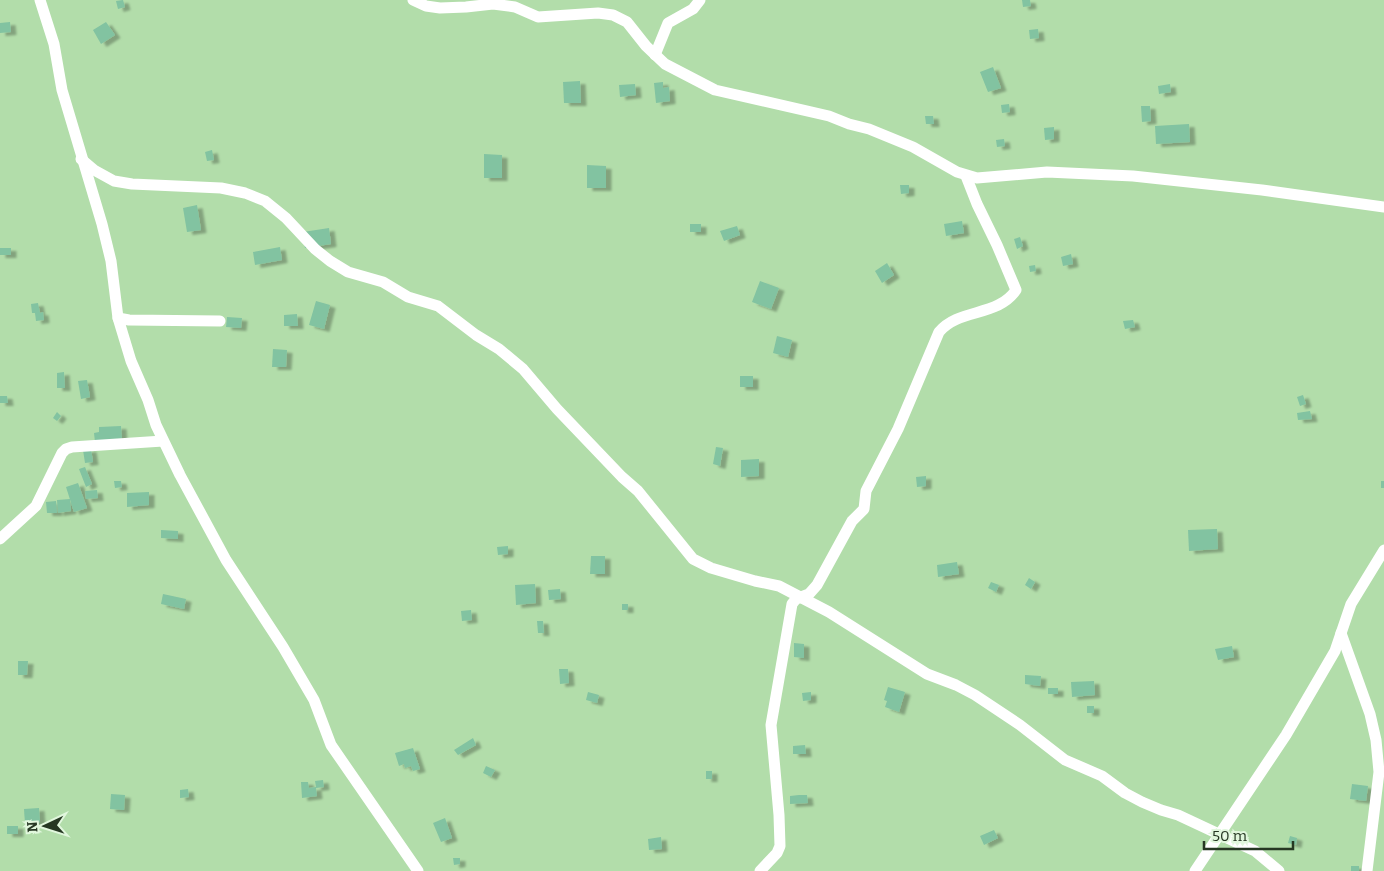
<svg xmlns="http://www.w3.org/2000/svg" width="1384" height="871" font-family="Bitter,serif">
  <defs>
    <filter id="shadow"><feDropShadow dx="5.5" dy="3" stdDeviation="1" flood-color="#0004"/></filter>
  </defs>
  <rect width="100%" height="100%" fill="#b2ddaa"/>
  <g fill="#82c3a1" filter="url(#shadow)">
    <path d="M 123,0 L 125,7 L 118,9 L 116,1 Z"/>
    <path d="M 1022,0 L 1030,0 L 1031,6 L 1023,7 Z"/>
    <path d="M 10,22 L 11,32 L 0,33 L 0,23 Z"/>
    <path d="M 106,22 L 115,35 L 101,44 L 93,30 Z"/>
    <path d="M 1038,29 L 1039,38 L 1030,39 L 1029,30 Z"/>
    <path d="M 993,67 L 1001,88 L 988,92 L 980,72 Z"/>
    <path d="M 580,81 L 581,103 L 564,103 L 563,82 Z"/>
    <path d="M 663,82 L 663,88 L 669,87 L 670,101 L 656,103 L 654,83 Z"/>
    <path d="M 635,84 L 636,95 L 620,97 L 619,85 Z"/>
    <path d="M 1170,84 L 1171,92 L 1159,94 L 1158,86 Z"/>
    <path d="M 1009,104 L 1010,112 L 1002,113 L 1001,105 Z"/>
    <path d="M 1141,106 L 1150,106 L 1151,121 L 1142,122 Z"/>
    <path d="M 925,116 L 933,116 L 934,124 L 926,124 Z"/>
    <path d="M 1189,124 L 1190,142 L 1156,144 L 1155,126 Z"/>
    <path d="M 1054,127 L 1054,139 L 1045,140 L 1044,128 Z"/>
    <path d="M 1004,139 L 1005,146 L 997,147 L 996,140 Z"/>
    <path d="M 212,150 L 214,160 L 207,161 L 205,152 Z"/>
    <path d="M 484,154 L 502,155 L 502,178 L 484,178 Z"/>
    <path d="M 587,165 L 606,166 L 606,188 L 587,188 Z"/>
    <path d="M 900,185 L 909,185 L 909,193 L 901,194 Z"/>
    <path d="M 197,205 L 201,230 L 187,232 L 183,208 Z"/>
    <path d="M 962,221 L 964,233 L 946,236 L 944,224 Z"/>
    <rect x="690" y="224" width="11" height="8"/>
    <path d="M 737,226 L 740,235 L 724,241 L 720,231 Z"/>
    <path d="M 329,228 L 331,244 L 305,248 L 303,232 Z"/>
    <path d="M 1020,237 L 1023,246 L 1017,249 L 1014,239 Z"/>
    <path d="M 280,247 L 282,260 L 255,265 L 253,252 Z"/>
    <rect x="0" y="248" width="11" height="7"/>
    <path d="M 1071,254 L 1073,264 L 1063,266 L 1061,257 Z"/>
    <path d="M 887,263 L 894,275 L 882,283 L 875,271 Z"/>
    <path d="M 1035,265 L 1036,271 L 1030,272 L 1029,266 Z"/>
    <path d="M 760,281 L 779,288 L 771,309 L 752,302 Z"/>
    <path d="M 316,301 L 330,305 L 324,329 L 309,325 Z"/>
    <path d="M 38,303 L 40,313 L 43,312 L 44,320 L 36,321 L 35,313 L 32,313 L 31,304 Z"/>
    <path d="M 297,314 L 298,326 L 284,326 L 284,315 Z"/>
    <path d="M 227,317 L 242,318 L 241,328 L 226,327 Z"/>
    <path d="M 1133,320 L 1135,327 L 1125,329 L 1123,321 Z"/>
    <path d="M 777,336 L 792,340 L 788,357 L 773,353 Z"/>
    <path d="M 273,349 L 287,350 L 286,367 L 272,367 Z"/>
    <path d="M 64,372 L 65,388 L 57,388 L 57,373 Z"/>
    <rect x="740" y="376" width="13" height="11"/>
    <path d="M 87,380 L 90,397 L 81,399 L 78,381 Z"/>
    <path d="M 1303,395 L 1306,404 L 1300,406 L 1297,397 Z"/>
    <path d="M 0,396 L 7,396 L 8,403 L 0,403 Z"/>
    <path d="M 1310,411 L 1312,419 L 1298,420 L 1297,413 Z"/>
    <path d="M 57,412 L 61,416 L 57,421 L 53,418 Z"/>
    <path d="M 121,426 L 122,440 L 95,442 L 94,433 L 99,432 L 99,427 Z"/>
    <path d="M 716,447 L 723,448 L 720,466 L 713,464 Z"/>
    <path d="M 91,449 L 93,462 L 85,463 L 83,450 Z"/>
    <path d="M 759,459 L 759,476 L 741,477 L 741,460 Z"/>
    <path d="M 85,467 L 92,484 L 86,487 L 79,469 Z"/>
    <path d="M 926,476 L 926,486 L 917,487 L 916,477 Z"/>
    <path d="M 114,481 L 121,481 L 122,487 L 115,488 Z"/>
    <rect x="1381" y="481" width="3" height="7"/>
    <path d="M 78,483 L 87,508 L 74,512 L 66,487 Z"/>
    <path d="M 97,490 L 98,498 L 86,499 L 85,491 Z"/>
    <path d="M 149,492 L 149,505 L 127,507 L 127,493 Z"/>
    <path d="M 70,499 L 71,511 L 58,513 L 57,500 Z"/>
    <path d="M 56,501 L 57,513 L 47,513 L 46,502 Z"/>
    <path d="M 1217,529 L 1218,549 L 1189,551 L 1188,530 Z"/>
    <path d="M 161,530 L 178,531 L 178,539 L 161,538 Z"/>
    <path d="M 508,546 L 508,554 L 498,555 L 497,547 Z"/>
    <path d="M 591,556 L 605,556 L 605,574 L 590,574 Z"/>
    <path d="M 957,562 L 959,574 L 938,577 L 937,565 Z"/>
    <path d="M 1029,578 L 1035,582 L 1031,589 L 1025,585 Z"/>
    <path d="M 991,582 L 999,585 L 996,592 L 988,588 Z"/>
    <path d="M 535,584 L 536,603 L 516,605 L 515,585 Z"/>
    <path d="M 560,589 L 561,599 L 549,600 L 548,590 Z"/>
    <path d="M 163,594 L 186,599 L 184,609 L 161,604 Z"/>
    <rect x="622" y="604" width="6" height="6"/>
    <path d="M 471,610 L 472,620 L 462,621 L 461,611 Z"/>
    <path d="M 537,621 L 543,621 L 544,633 L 538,633 Z"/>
    <path d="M 794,643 L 804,644 L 804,658 L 794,657 Z"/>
    <path d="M 1232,646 L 1234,657 L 1218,660 L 1215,649 Z"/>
    <path d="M 18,661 L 28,661 L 27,675 L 18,675 Z"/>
    <path d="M 559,669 L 568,669 L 569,683 L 560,684 Z"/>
    <path d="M 1025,675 L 1041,676 L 1040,686 L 1025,684 Z"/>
    <path d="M 1094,681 L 1095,695 L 1072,697 L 1071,682 Z"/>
    <path d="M 888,687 L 905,692 L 899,712 L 885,707 L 887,701 L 884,700 Z"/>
    <rect x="1048" y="688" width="10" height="6"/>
    <path d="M 588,692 L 599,695 L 597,703 L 586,700 Z"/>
    <path d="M 811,692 L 811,700 L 803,701 L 802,693 Z"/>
    <rect x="1087" y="706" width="7" height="7"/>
    <path d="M 473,738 L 476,745 L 458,755 L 454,750 Z"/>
    <path d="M 805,745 L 806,754 L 793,754 L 793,746 Z"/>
    <path d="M 413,748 L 420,769 L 413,771 L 411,766 L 405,768 L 404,764 L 399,766 L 395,753 Z"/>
    <path d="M 486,766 L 495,770 L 491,777 L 483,773 Z"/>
    <rect x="706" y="771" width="6" height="8"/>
    <path d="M 323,780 L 324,787 L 316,788 L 317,796 L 302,798 L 301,782 L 308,782 L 309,788 L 316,787 L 315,781 Z"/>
    <path d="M 1352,784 L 1368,786 L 1366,801 L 1350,799 Z"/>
    <path d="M 188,789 L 189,797 L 180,798 L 180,790 Z"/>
    <path d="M 111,794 L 125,795 L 124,810 L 110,809 Z"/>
    <path d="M 799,795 L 807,795 L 808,803 L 790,804 L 790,796 Z"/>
    <path d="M 39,808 L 40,822 L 25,824 L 24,809 Z"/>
    <path d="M 445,818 L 452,838 L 441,842 L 433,823 Z"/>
    <rect x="7" y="826" width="11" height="8"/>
    <path d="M 994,830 L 998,838 L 984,845 L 980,836 Z"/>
    <path d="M 1290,836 L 1297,838 L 1296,845 L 1288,843 Z"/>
    <path d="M 661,837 L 662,849 L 649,850 L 648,839 Z"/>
    <path d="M 453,858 L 460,858 L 460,864 L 454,865 Z"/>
    <rect x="1351" y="866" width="8" height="5"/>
  </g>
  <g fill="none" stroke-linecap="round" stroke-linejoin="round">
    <g stroke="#fff" stroke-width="11">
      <path d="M 40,0 L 54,44 L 62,90 L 102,224 L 111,261 L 118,318 L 131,361 L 148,400 L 156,425 L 180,475 L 226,560 L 283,647 L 314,700 L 331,745 L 418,871"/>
      <path d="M 413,0 L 426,6 L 440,8 L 466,7 L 493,4 L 515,7 L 538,17 L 598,13 L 613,15 L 627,22 L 646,46 L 665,64 L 715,90 L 829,116 L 849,124 L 869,129 L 913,147 L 957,172 L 977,178 L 1047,172 L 1133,176 L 1262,190 L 1384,207"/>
      <path d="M 655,55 L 668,23 L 693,9 L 700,0"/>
      <path d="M 81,159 L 94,170 L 114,181 L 132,184 L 221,188 L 245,193 L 265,201 L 286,218 L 315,249 L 330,261 L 348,272 L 383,282 L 408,297 L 438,306 L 476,335 L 499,349 L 523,369 L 557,409 L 622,477 L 638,491 L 693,559 L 711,568 L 755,581 L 779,586 L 829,612 L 927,674 L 956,685 L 975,695 L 1020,725 L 1065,760 L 1102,776 L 1125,793 L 1142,802 L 1161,810 L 1178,815 L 1255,851 L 1279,871"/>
      <path d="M 118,318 L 129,320 L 220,321"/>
      <path d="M 0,539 L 36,506 L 62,453 L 66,449 L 72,447 L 163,441"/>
      <path d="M 1341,633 L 1370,714 L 1376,740 L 1379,772 L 1367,871"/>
      <path d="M 760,871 L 777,853 L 780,846 L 779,815 L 771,725 L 792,604 L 796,599 L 809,594 L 817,585 L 852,521 L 864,509 L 866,491 L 898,429 L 939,332 C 959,308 998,317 1016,290 L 997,245 L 977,204 L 966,176"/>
      <path d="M 1195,871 L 1286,735 L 1335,651 L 1351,604 L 1384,550"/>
    </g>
  </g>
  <g transform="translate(45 826) rotate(266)" stroke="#e1f7dd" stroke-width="4" paint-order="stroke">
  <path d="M0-4L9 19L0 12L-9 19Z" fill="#263723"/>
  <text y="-8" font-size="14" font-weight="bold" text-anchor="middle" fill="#263723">N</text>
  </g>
  <path d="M1204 841v8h89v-8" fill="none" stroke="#263723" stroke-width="2.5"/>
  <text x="1212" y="841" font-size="15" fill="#263723" stroke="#e1f7dd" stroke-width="4" paint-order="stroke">50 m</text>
</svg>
